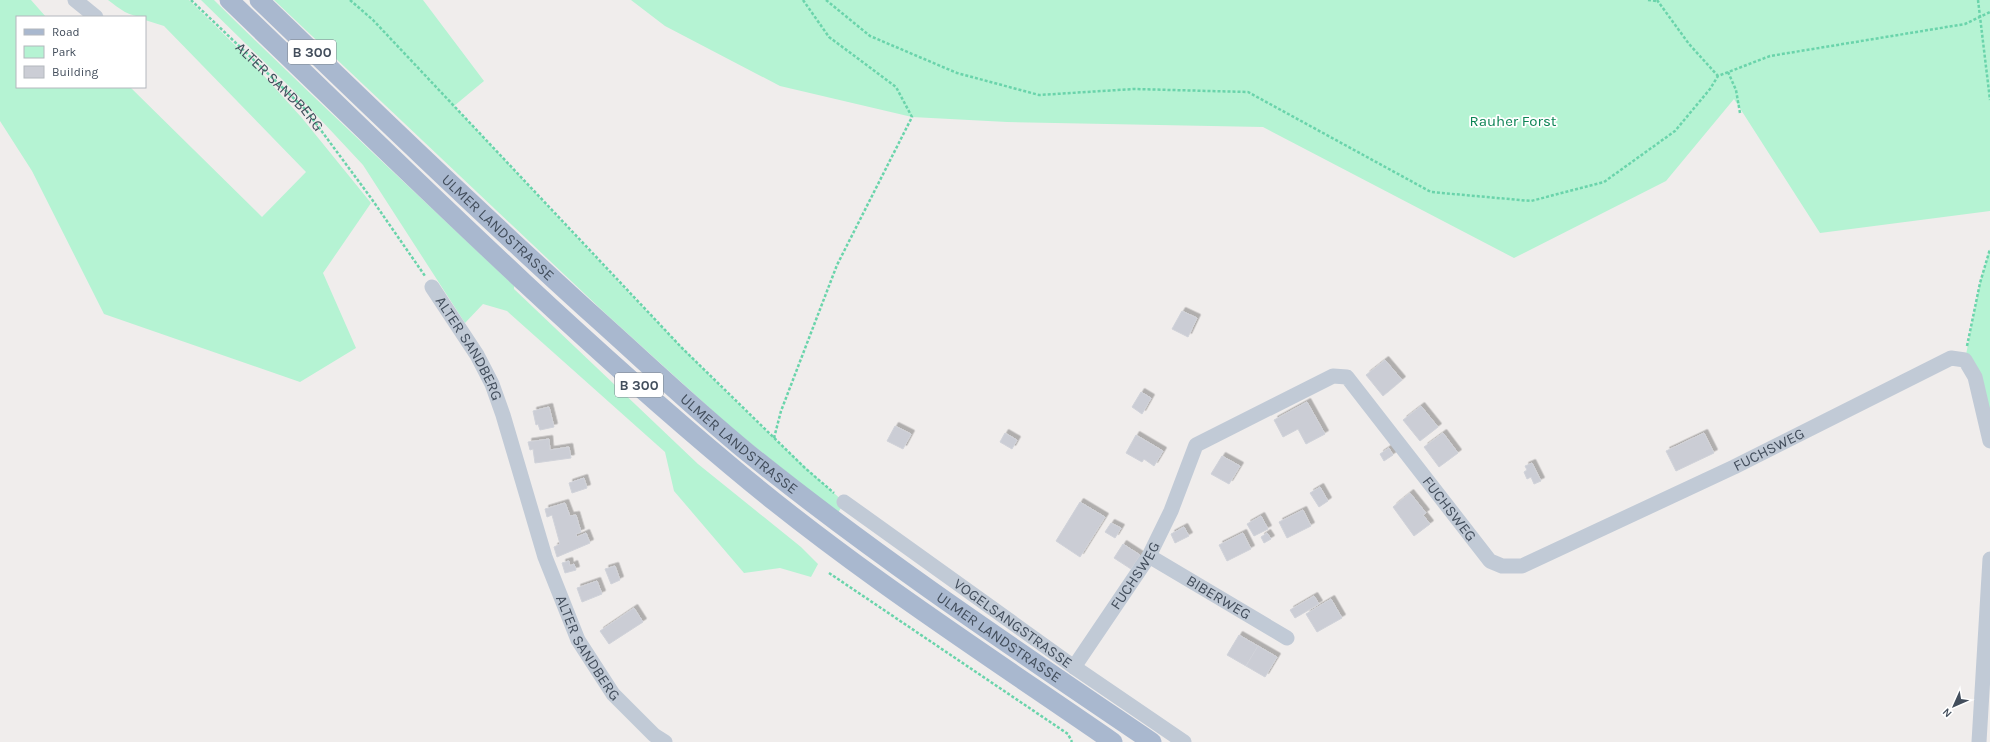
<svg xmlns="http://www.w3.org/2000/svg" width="1990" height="742" font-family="Karla,sans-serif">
  <defs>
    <filter id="shadow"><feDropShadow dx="3.5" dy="-3.5" stdDeviation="0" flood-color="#0004"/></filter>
  </defs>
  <rect width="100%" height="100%" fill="#f0edec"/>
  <g fill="#b5f3d3">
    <path d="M 0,0 L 31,0 L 46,17 L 17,17 L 17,87 L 130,87 L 262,217 L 306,172 L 164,26 L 145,20 L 145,17 C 129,17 120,9 108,0 L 189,0 L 246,56 L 302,118 L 371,203 L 323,273 L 356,348 L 300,382 L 104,314 L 32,171 L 0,121 Z"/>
    <path d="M 201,0 L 214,0 C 312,97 414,191 514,286 L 514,289 L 698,464 L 801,547 L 818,564 L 811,577 L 780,568 L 744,573 L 674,491 L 665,452 L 507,311 L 483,304 L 465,323 L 363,165 L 292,89 Z"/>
    <path d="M 274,0 L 423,0 L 484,81 L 454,106 C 581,241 705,380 844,502 L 838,513 L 735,431 L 605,313 Z"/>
    <path d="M 631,0 L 1990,0 L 1990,211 L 1820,233 L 1734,99 L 1666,181 L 1514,258 L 1263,127 L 1007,122 L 912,117 L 780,86 L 665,26 Z"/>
    <path d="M 1990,249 L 1990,441 L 1965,360 L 1980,283 Z"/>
  </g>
  <g fill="#cbcdd5" stroke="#d0d2d9" filter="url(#shadow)">
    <path d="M 1182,311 L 1197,318 L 1188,337 L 1172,329 Z"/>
    <path d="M 1385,360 L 1402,380 L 1383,396 L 1366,375 Z"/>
    <path d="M 1141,392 L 1151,398 L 1142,414 L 1132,407 Z"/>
    <path d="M 1307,402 L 1325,434 L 1306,444 L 1298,429 L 1283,437 L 1274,420 Z"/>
    <path d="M 1421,406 L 1438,427 L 1420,441 L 1403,420 Z"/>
    <path d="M 549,407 L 554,427 L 540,430 L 538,424 L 536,425 L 533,411 Z"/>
    <path d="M 895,426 L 911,434 L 903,449 L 887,441 Z"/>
    <path d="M 1005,433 L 1017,440 L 1012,449 L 1000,442 Z"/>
    <path d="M 1443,433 L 1458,453 L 1439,467 L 1424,447 Z"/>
    <path d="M 1704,433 L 1714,453 L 1676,471 L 1666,451 Z"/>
    <path d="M 1136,435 L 1163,451 L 1154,466 L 1144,459 L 1142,462 L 1126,453 Z"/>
    <path d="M 549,439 L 550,450 L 569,447 L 571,458 L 535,463 L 533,449 L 530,450 L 528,442 Z"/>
    <path d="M 1389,448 L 1393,455 L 1384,461 L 1380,454 Z"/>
    <path d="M 1222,456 L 1240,466 L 1229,484 L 1211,474 Z"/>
    <path d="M 1532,463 L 1541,481 L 1534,484 L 1531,477 L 1527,479 L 1524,472 L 1527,470 L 1525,466 Z"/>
    <path d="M 584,478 L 587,488 L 572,493 L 569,483 Z"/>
    <path d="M 1320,487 L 1328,501 L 1319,507 L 1310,493 Z"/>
    <path d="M 1410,493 L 1426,513 L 1423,515 L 1430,524 L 1414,536 L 1393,507 Z"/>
    <path d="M 1080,502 L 1105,517 L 1080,557 L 1056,541 Z"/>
    <path d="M 565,503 L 570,516 L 576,515 L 581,532 L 576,534 L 577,537 L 586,533 L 590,543 L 557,557 L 554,547 L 560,544 L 552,515 L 547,517 L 545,509 Z"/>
    <path d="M 1303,510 L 1311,526 L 1287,538 L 1279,522 Z"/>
    <path d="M 1261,516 L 1268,529 L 1254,536 L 1247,524 Z"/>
    <path d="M 1111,523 L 1121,528 L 1115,538 L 1105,532 Z"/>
    <path d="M 1184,527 L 1189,536 L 1175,543 L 1171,534 Z"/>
    <path d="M 1243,533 L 1251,549 L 1227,561 L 1219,545 Z"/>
    <path d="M 1267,533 L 1271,539 L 1264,543 L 1261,537 Z"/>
    <path d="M 1123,544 L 1140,555 L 1131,569 L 1114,558 Z"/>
    <path d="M 569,561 L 570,566 L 574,564 L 576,570 L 565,573 L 562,563 Z"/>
    <path d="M 615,566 L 620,580 L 611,584 L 605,569 Z"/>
    <path d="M 597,581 L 602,594 L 582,602 L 577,588 Z"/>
    <path d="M 1314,596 L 1319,604 L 1295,618 L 1290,610 Z"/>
    <path d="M 1331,599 L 1342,618 L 1317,632 L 1306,614 Z"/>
    <path d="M 634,608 L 643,622 L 609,644 L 600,631 Z"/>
    <path d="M 1239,635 L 1258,646 L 1246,666 L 1227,655 Z"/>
    <path d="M 1258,646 L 1277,657 L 1265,677 L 1246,666 Z"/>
  </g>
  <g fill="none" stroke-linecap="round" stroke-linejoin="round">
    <g stroke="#6ad4ab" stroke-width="2.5" stroke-dasharray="3 2" stroke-linecap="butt">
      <path id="s1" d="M 191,0 L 306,110 L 371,198 L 425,276"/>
      <path d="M 350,0 L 373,20 L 682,348 L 805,468 L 834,493"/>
      <path d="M 826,0 L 870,36 L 957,73 L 1039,95 L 1134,89 L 1248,92 L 1431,192 L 1531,201 L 1604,182 L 1675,131 L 1710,89 L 1718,76 L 1770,56 L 1965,24 L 1990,12"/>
      <path d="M 1648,0 L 1657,1"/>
      <path d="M 1657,0 L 1689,44 L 1718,76"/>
      <path d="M 1978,0 L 1990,100"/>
      <path d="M 1728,72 L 1736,90 L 1740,113"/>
      <path d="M 1967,346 L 1980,283 L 1990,249"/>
      <path d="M 774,438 L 781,411 L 837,265 L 912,117 L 896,87 L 829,37 L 803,0"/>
      <path d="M 829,573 L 1068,734 L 1072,742"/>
    </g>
    <g stroke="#c1cad6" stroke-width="15">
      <path d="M 75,0 L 96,17"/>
      <path id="s2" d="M 432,287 L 477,355 L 492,384 L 503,415 L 545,557 L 578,640 L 613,694 L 654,735 L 665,742"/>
      <path id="s3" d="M 844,502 L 1074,667 L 1184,742"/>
      <path id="s4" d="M 1149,556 L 1287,638"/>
      <path id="s5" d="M 1074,667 L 1149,556 L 1171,511 L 1196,445 L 1333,376 L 1347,377 L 1490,561 L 1502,566 L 1522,566 L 1734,467 L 1951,358 L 1965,360 L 1975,377 L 1990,441"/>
      <path d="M 1979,742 L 1990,559"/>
    </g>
    <g stroke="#a9b8cf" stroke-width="19">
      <path d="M 229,0 C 394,158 556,320 732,467 C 852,568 984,653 1113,742"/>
      <path id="s6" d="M 259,0 C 367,104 475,208 586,309 C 640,357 692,407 748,453 C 877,557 1015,649 1152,742"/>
    </g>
  </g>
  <g text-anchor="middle" stroke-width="3.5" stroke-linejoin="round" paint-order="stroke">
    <g fill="#fff" stroke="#7b838d" stroke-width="1">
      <rect x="288" y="40" width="48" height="24" rx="3"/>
      <rect x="615" y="373" width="48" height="24" rx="3"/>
    </g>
    <g font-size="14" font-weight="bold" fill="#434e5c">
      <text x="312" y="57">B 300</text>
      <text x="639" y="390">B 300</text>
    </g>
    <g font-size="15" fill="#434e5c" stroke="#fff">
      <text dy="5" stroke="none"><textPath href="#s1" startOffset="124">ALTER SANDBERG</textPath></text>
      <text dy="5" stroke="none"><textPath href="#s6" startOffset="330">ULMER LANDSTRASSE</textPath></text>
      <text dy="5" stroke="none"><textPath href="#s2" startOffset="72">ALTER SANDBERG</textPath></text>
      <text dy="5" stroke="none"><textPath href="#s6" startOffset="654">ULMER LANDSTRASSE</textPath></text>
      <text dy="5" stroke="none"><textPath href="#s5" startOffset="961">FUCHSWEG</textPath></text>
      <text dy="5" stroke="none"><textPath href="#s5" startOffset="589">FUCHSWEG</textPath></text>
      <text dy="5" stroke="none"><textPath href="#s5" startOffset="110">FUCHSWEG</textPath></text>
      <text dy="5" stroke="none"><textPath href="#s4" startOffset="81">BIBERWEG</textPath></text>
      <text dy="5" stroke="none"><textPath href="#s3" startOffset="208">VOGELSANGSTRASSE</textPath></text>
      <text dy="5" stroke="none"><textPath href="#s6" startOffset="978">ULMER LANDSTRASSE</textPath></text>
      <text dy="5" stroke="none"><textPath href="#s2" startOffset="396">ALTER SANDBERG</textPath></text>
    </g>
    <g font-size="15" fill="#0d8455" stroke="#fff">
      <text x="1513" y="126">Rauher Forst</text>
    </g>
  </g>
  <rect x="16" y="16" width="130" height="72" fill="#ffffff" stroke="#b4b8be"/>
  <rect x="24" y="29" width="20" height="6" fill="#a9b8cf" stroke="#b4b8be"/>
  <text x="52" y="36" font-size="12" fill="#434e5c">Road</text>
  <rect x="24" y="46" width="20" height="12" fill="#b5f3d3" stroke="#b4b8be"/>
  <text x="52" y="56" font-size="12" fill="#434e5c">Park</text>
  <rect x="24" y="66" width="20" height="12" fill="#cbcdd5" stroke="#b4b8be"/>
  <text x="52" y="76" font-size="12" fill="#434e5c">Building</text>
  <g transform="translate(1954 706) rotate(225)" stroke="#ffffff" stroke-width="3" paint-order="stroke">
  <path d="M0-3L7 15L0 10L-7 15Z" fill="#434e5c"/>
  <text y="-6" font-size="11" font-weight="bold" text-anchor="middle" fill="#434e5c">N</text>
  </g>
</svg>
